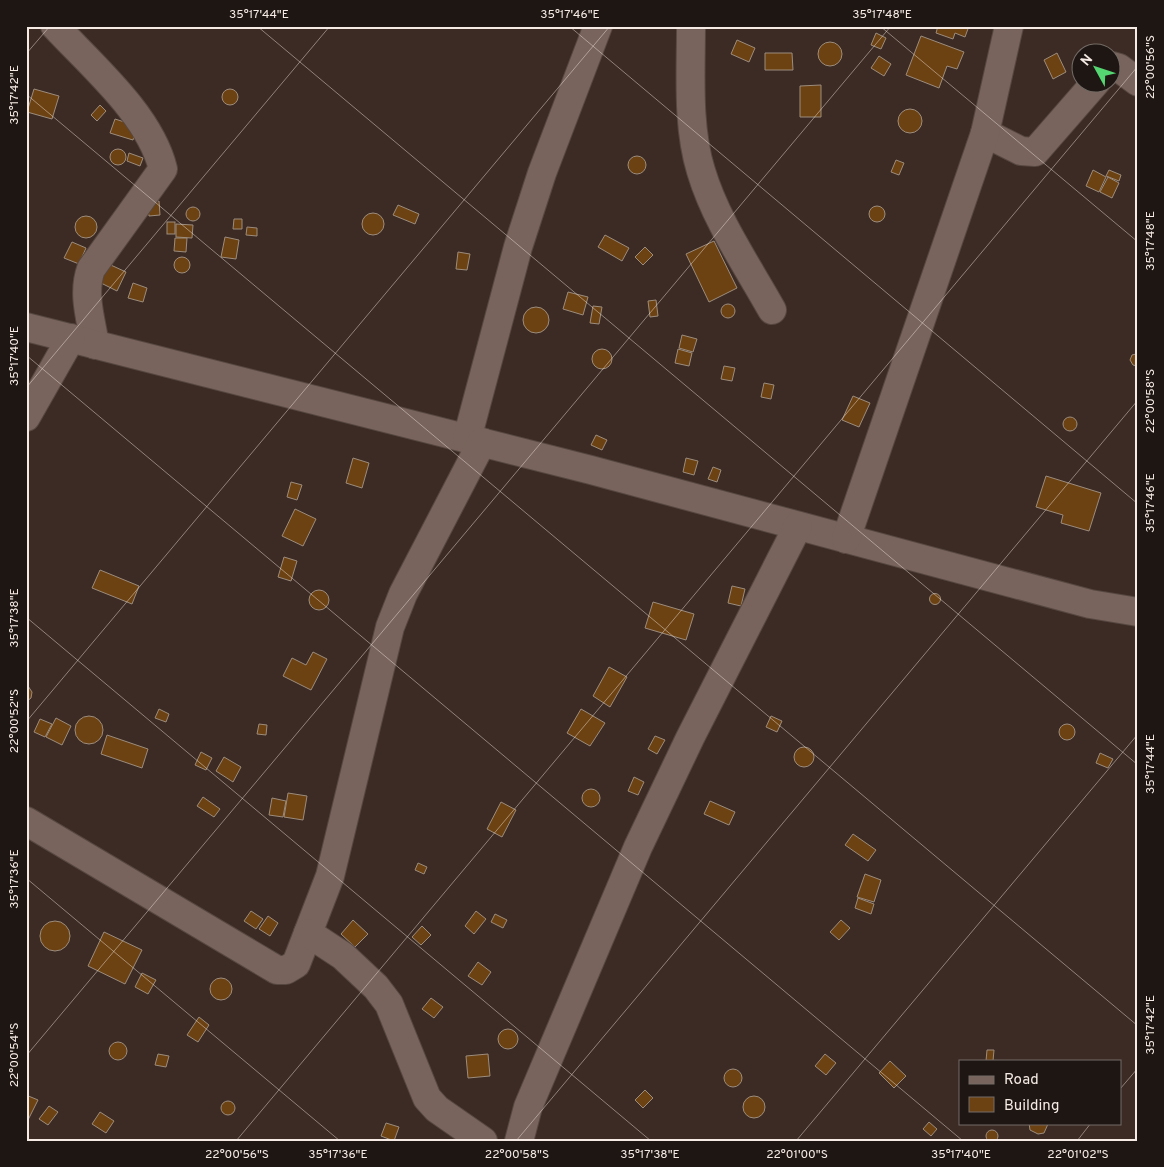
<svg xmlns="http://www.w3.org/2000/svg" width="1164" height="1167" font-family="Overpass,sans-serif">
  <rect width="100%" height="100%" fill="#3c2b24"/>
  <g fill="#6d4212" stroke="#9c8c7d">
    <path d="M 938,26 L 969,26 L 965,37 L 955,33 L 953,39 L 936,33 Z"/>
    <path d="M 876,33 L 886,38 L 881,49 L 871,45 Z"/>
    <path d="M 921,36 L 964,52 L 957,69 L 947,66 L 939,88 L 906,75 Z"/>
    <path d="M 737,40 L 755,48 L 749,62 L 731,54 Z"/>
    <circle cx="830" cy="54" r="12"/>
    <path d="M 765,53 L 792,53 L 793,70 L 765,70 Z"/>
    <path d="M 1057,53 L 1066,72 L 1053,79 L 1044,60 Z"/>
    <path d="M 879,56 L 891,64 L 884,76 L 871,68 Z"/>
    <path d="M 821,85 L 821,117 L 800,117 L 800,86 Z"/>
    <circle cx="230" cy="97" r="8"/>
    <path d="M 34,89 L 59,96 L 52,119 L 27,112 Z"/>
    <path d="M 100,105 L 106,111 L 97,121 L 91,115 Z"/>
    <circle cx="910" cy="121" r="12"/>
    <path d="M 115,119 L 137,126 L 133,140 L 110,133 Z"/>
    <circle cx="118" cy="157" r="8"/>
    <path d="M 129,153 L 143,158 L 140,166 L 127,161 Z"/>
    <circle cx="637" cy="165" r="9"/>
    <path d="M 896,160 L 904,163 L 899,175 L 891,172 Z"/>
    <path d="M 1093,170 L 1106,177 L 1099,192 L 1086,186 Z"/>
    <path d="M 1109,170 L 1121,175 L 1119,181 L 1106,176 Z"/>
    <path d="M 1108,177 L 1119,183 L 1112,198 L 1100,192 Z"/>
    <path d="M 159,201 L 160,215 L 149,216 L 147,203 Z"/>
    <path d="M 398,205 L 419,214 L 415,224 L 393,215 Z"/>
    <circle cx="877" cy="214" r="8"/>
    <circle cx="193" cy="214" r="7"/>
    <circle cx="373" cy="224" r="11"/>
    <circle cx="86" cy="227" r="11"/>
    <path d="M 234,219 L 242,219 L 242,229 L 233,229 Z"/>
    <rect x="167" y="222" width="8" height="12"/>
    <path d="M 176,224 L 193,225 L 192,238 L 176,237 Z"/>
    <path d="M 247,227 L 257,228 L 257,236 L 246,235 Z"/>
    <path d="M 605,235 L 629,248 L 622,261 L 598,247 Z"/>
    <path d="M 225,237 L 239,240 L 236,259 L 221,257 Z"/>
    <path d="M 175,238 L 187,238 L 186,252 L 174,251 Z"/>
    <path d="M 714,241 L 737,288 L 709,302 L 686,254 Z"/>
    <path d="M 72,242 L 86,248 L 79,264 L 64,258 Z"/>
    <path d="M 645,247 L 653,255 L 643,265 L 635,257 Z"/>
    <path d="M 458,252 L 470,254 L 467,270 L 456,269 Z"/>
    <circle cx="182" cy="265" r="8"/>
    <path d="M 102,261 L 126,272 L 117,291 L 93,279 Z"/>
    <path d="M 133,283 L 147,288 L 143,302 L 128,298 Z"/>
    <path d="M 568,292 L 588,297 L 583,315 L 563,309 Z"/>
    <path d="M 656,300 L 658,316 L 650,317 L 648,301 Z"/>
    <circle cx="728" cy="311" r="7"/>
    <path d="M 593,306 L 602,307 L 599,324 L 590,323 Z"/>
    <circle cx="536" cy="320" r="13"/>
    <path d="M 682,335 L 697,339 L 693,352 L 679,348 Z"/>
    <path d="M 678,349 L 692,353 L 689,366 L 675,363 Z"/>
    <circle cx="602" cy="359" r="10"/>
    <path d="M 1136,354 L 1138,354 L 1137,366 L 1133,365 L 1130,360 L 1132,355 Z"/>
    <path d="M 724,366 L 735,368 L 732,381 L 721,379 Z"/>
    <path d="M 764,383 L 774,385 L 771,399 L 761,397 Z"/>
    <path d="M 853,396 L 870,403 L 859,427 L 842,420 Z"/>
    <circle cx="1070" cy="424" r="7"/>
    <path d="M 596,435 L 607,440 L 602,450 L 591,445 Z"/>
    <path d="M 353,458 L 369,463 L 362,488 L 346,483 Z"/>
    <path d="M 686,458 L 698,461 L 694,475 L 683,472 Z"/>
    <path d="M 713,467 L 721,470 L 717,482 L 708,479 Z"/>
    <path d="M 1046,476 L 1101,493 L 1089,531 L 1061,523 L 1063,515 L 1036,507 Z"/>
    <path d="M 291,482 L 302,485 L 297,500 L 287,497 Z"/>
    <path d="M 295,509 L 316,519 L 303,546 L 282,536 Z"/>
    <path d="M 284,557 L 297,561 L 291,581 L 278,577 Z"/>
    <path d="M 100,570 L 139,586 L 132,604 L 92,588 Z"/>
    <path d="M 732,586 L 745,589 L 741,606 L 728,603 Z"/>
    <circle cx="319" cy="600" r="10"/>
    <circle cx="935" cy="599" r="5.5"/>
    <path d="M 653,602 L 694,614 L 686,640 L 645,628 Z"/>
    <path d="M 313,652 L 327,659 L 311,690 L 283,676 L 292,658 L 306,665 Z"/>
    <path d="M 609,667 L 627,677 L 610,707 L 593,696 Z"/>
    <path d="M 26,683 L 32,692 L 31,698 L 26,702 Z"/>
    <path d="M 159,709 L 169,714 L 166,722 L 155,718 Z"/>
    <path d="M 581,709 L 605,723 L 590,746 L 567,733 Z"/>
    <path d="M 771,716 L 782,721 L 777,732 L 766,727 Z"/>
    <circle cx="89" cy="730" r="14"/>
    <path d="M 56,718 L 71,726 L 62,745 L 46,737 Z"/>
    <path d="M 40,719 L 52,724 L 45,737 L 34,732 Z"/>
    <circle cx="1067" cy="732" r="8"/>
    <path d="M 259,724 L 267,725 L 266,735 L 257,734 Z"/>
    <path d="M 107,735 L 148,749 L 142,768 L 101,754 Z"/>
    <path d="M 655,736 L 665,740 L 657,754 L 648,749 Z"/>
    <circle cx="804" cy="757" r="10"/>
    <path d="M 201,752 L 212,758 L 206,770 L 195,765 Z"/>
    <path d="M 1100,753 L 1113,759 L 1108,768 L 1096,763 Z"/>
    <path d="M 224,757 L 241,767 L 233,782 L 216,771 Z"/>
    <path d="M 634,777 L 644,782 L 638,795 L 628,791 Z"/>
    <circle cx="591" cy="798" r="9"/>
    <path d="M 288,793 L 307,796 L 303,820 L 284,817 Z"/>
    <path d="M 203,797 L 220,809 L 214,817 L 197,806 Z"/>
    <path d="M 272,798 L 286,801 L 283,817 L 269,815 Z"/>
    <path d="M 710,801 L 735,812 L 729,825 L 704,814 Z"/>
    <path d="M 501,802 L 516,810 L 502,837 L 487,829 Z"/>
    <path d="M 853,834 L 876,850 L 868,861 L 845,845 Z"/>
    <path d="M 418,863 L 427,867 L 424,874 L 415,870 Z"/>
    <path d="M 865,874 L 881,880 L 874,902 L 857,897 Z"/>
    <path d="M 858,898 L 874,904 L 871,914 L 855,908 Z"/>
    <path d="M 251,911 L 263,919 L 256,929 L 244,921 Z"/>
    <path d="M 476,911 L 486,919 L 474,934 L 465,926 Z"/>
    <path d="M 495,914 L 507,920 L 503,928 L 491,922 Z"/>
    <path d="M 268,916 L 278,923 L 270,936 L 259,929 Z"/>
    <path d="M 353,920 L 368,934 L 355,947 L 341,934 Z"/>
    <path d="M 841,920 L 850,928 L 839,940 L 830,932 Z"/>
    <circle cx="55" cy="936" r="15"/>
    <path d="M 422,926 L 431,935 L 421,945 L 412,937 Z"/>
    <path d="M 104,932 L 142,950 L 125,984 L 88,966 Z"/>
    <path d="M 478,962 L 491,972 L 482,985 L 468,976 Z"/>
    <path d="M 142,973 L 156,980 L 148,994 L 135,987 Z"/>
    <circle cx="221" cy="989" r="11"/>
    <path d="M 431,998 L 443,1007 L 434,1018 L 422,1009 Z"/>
    <path d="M 199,1017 L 209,1025 L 198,1042 L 187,1035 Z"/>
    <circle cx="508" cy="1039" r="10"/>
    <circle cx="118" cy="1051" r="9"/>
    <path d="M 987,1050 L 994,1050 L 993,1061 L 986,1061 Z"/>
    <path d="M 158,1054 L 169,1056 L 166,1067 L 155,1065 Z"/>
    <path d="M 488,1054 L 490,1076 L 468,1078 L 466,1056 Z"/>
    <path d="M 825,1054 L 836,1063 L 826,1075 L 815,1066 Z"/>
    <path d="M 890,1061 L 906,1076 L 894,1088 L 879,1073 Z"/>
    <circle cx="733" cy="1078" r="9"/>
    <path d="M 645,1090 L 653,1098 L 643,1108 L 635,1100 Z"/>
    <path d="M 26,1095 L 38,1100 L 27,1122 L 26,1122 Z"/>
    <circle cx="754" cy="1107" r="11"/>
    <circle cx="228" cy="1108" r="7"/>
    <path d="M 49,1106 L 58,1112 L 48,1125 L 39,1119 Z"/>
    <path d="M 100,1112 L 114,1121 L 106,1133 L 92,1124 Z"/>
    <path d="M 929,1122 L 937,1129 L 931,1136 L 923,1129 Z"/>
    <path d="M 386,1123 L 399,1127 L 394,1141 L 381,1136 Z"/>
    <path d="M 1029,1123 L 1048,1123 L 1048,1124 L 1044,1133 L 1038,1134 L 1030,1130 Z"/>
    <circle cx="992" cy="1136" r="6"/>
  </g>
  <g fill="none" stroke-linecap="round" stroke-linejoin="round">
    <g stroke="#564741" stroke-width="30">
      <g id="minor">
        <path d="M 55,26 C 92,66 150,115 163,169 L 91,269 C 82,294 91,319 95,345"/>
        <path d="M 691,26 C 691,73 687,126 701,171 C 716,221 747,265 772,310"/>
        <path d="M 1112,66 L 1119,68 L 1138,82"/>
        <path d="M 985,133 L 1021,151 L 1035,152 L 1096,82"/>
        <path d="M 26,327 L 591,470 L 1090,604 L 1138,612"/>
        <path d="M 26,417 L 71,338"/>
        <path d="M 467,439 L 518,247 L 542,173 L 598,26"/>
        <path d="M 846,539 L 985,133 L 1009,26"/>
        <path d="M 26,821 L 277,970 L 286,970 L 296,964 L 330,876 L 390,627 L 403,594 L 482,442"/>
        <path d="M 308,933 L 343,956 L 376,987 L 389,1004 L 427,1098 L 437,1109 L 483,1141"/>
        <path d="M 519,1141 L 528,1107 L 638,847 L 690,738 L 798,526"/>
      </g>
    </g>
    <use href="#minor" stroke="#78645c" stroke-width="28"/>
  </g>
  <path fill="none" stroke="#f6eae5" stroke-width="1" stroke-opacity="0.45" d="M 257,26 L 1138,765M 569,26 L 1138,504M 880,26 L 1138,242M 26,54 L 50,26M 26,94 L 1138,1026M 26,355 L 963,1141M 26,388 L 330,26M 26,617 L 651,1141M 26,722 L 610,26M 26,878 L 340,1141M 26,1056 L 891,26M 1120,1089 L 1138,1068M 26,1139 L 28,1141M 236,1141 L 1138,66M 516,1141 L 1138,400M 796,1141 L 1138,734M 1077,1141 L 1091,1123"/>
  <rect width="1164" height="1167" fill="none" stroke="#1d1612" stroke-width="55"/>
  <rect x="959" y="1060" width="162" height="65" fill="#1d1612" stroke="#746b66"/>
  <rect x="969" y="1076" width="25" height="8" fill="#78645c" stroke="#746b66"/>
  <text x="1004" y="1084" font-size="15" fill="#f6eae5">Road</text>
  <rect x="969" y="1097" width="25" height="15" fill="#6d4212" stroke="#746b66"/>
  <text x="1004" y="1110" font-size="15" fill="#f6eae5">Building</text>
  <g transform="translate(1096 68) rotate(310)"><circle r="24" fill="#1d1612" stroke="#746b66"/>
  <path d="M0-4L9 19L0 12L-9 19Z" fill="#55d672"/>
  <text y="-8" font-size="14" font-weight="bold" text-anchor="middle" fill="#f6eae5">N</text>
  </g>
  <rect x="28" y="28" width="1108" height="1112" fill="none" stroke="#f6eae5" stroke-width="2"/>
  <g font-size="12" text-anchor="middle" fill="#f6eae5">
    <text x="259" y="18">35°17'44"E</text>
    <text x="570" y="18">35°17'46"E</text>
    <text x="882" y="18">35°17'48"E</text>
    <text transform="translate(1150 67) rotate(-90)" y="4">22°00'56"S</text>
    <text transform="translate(14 95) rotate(-90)" y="4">35°17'42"E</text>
    <text transform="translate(1150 241) rotate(-90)" y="4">35°17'48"E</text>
    <text transform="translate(14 356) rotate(-90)" y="4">35°17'40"E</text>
    <text transform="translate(1150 401) rotate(-90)" y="4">22°00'58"S</text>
    <text transform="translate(1150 503) rotate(-90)" y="4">35°17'46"E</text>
    <text transform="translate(14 618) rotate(-90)" y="4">35°17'38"E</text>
    <text transform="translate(14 721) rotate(-90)" y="4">22°00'52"S</text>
    <text transform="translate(1150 764) rotate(-90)" y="4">35°17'44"E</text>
    <text transform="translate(14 879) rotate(-90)" y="4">35°17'36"E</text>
    <text transform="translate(1150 1025) rotate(-90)" y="4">35°17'42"E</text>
    <text transform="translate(14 1055) rotate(-90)" y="4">22°00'54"S</text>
    <text x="237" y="1158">22°00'56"S</text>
    <text x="338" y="1158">35°17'36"E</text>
    <text x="517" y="1158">22°00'58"S</text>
    <text x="650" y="1158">35°17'38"E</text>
    <text x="797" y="1158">22°01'00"S</text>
    <text x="961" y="1158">35°17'40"E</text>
    <text x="1078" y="1158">22°01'02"S</text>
  </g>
</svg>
